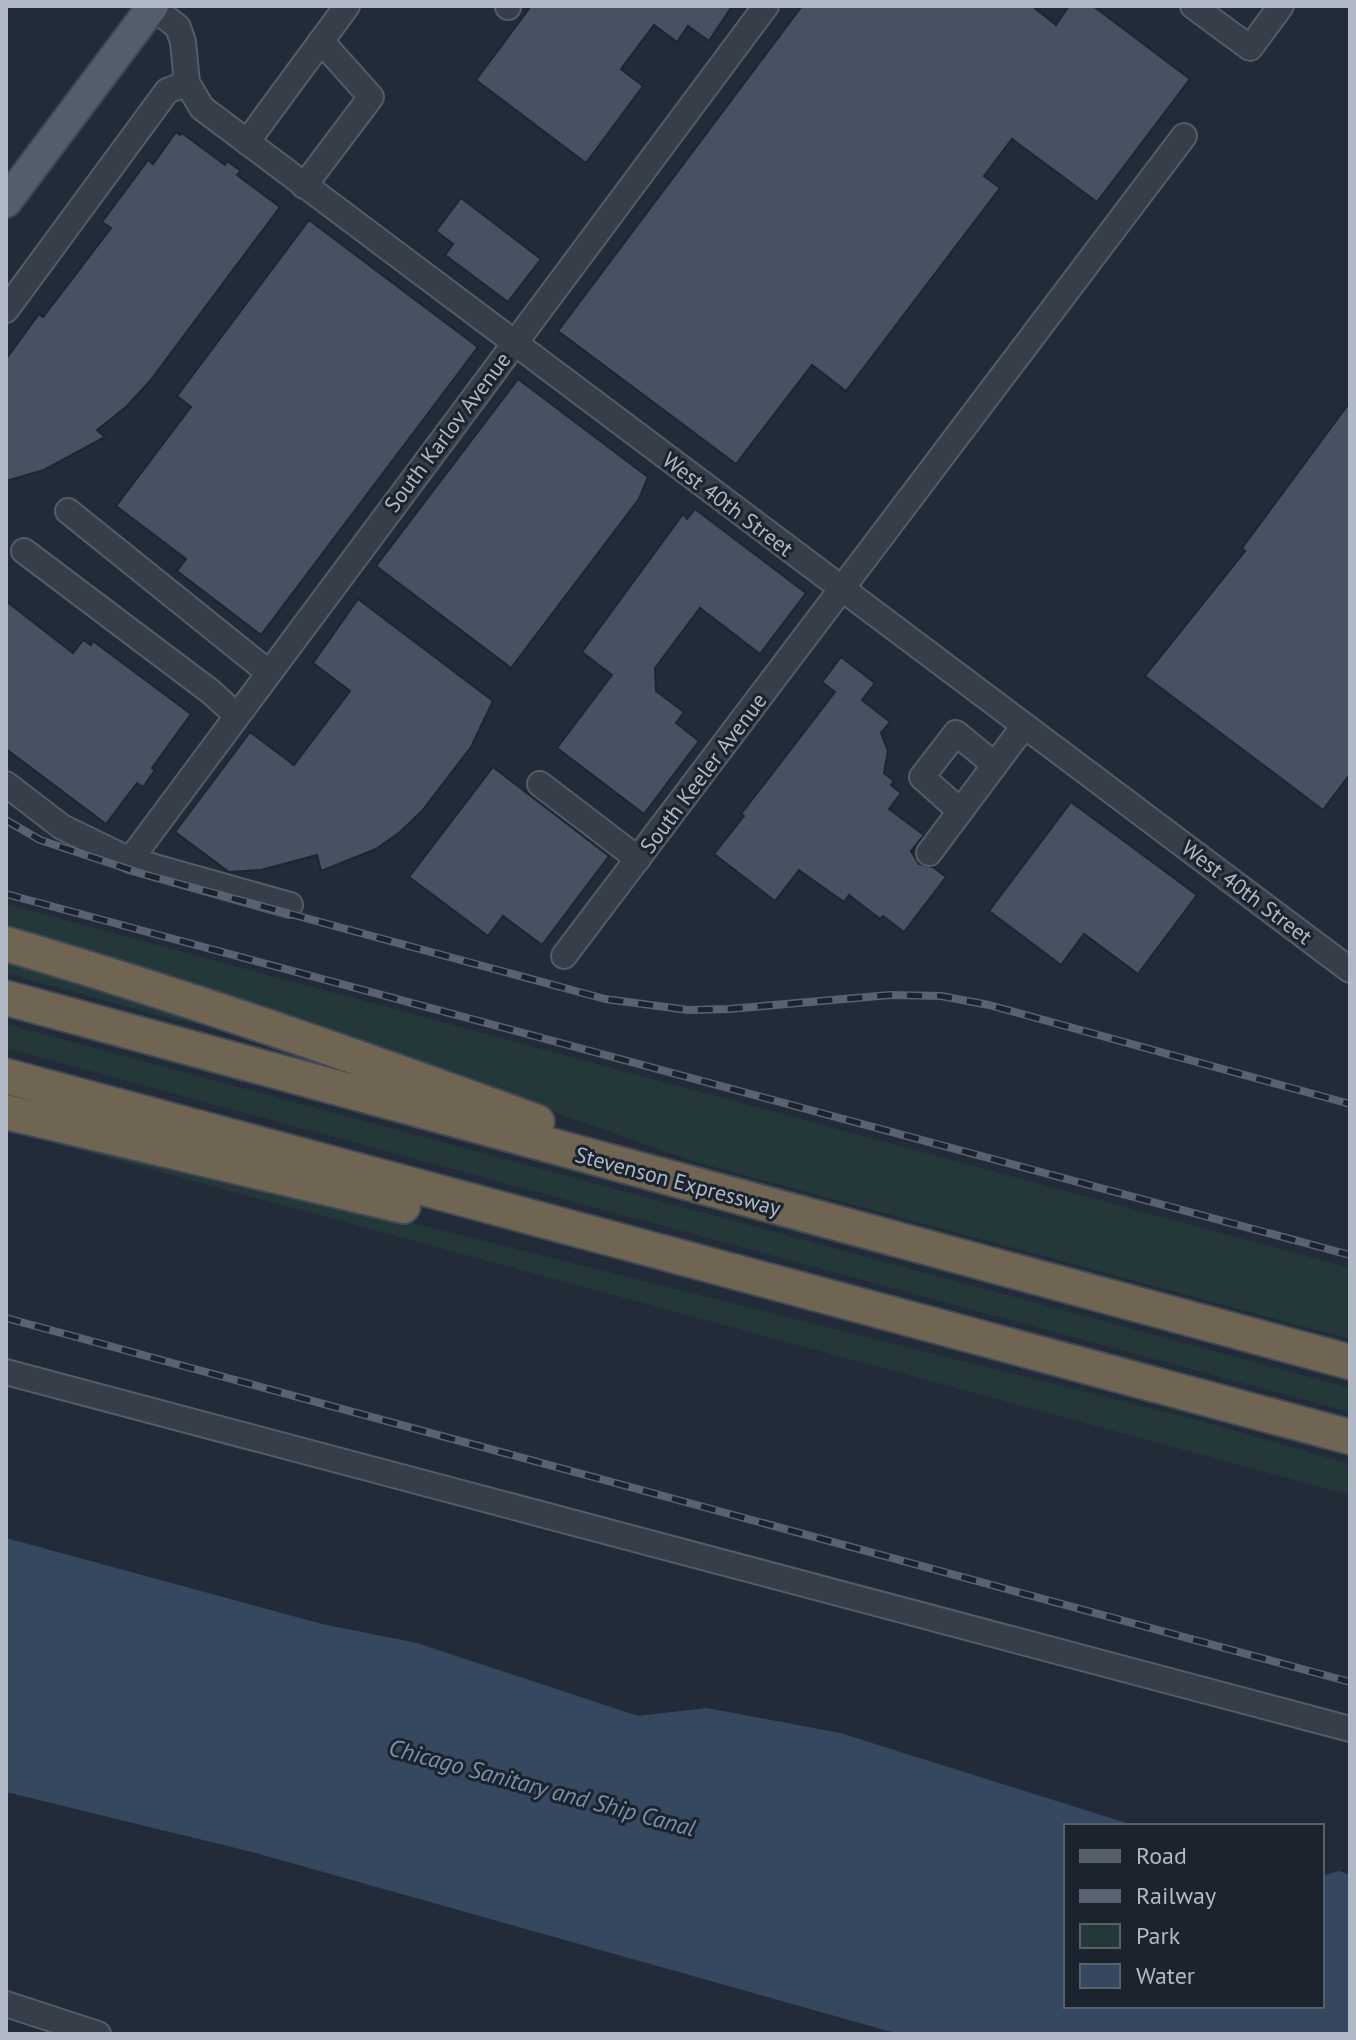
<svg xmlns="http://www.w3.org/2000/svg" width="1356" height="2040" font-family="'PT Sans',sans-serif">
  <rect width="100%" height="100%" fill="#222c39"/>
  <g fill="#24383a">
    <path d="M 6,904 L 1350,1268 L 1350,1339 L 696,1162 L 516,1099 L 6,934 Z"/>
    <path d="M 6,958 L 259,1036 L 168,1018 L 6,973 Z"/>
    <path d="M 6,1024 L 1350,1388 L 1350,1412 L 6,1048 Z"/>
    <path d="M 6,1121 L 1201,1421 L 1350,1464 L 1350,1495 L 6,1130 Z"/>
  </g>
  <path fill="#364860" d="M 6,1538 L 322,1624 L 417,1643 L 638,1716 L 707,1708 L 840,1733 L 1136,1826 L 1066,1826 L 1066,2006 L 1322,2006 L 1322,1876 L 1339,1871 L 1350,1875 L 1350,2034 L 899,2034 L 252,1852 L 6,1792 Z"/>
  <g fill="#465261" stroke="#1d2530" stroke-width="2">
    <path d="M 531,6 L 732,6 L 709,41 L 688,26 L 677,42 L 654,25 L 621,69 L 643,86 L 586,163 L 476,80 Z"/>
    <path d="M 802,6 L 1032,6 L 1056,25 L 1069,6 L 1093,6 L 1190,79 L 1097,202 L 1012,139 L 984,176 L 1000,188 L 846,391 L 812,365 L 736,464 L 558,331 Z"/>
    <path d="M 176,132 L 180,135 L 182,133 L 225,165 L 227,161 L 241,171 L 237,175 L 280,207 L 150,381 L 126,407 L 97,430 L 105,437 L 44,470 L 6,481 L 6,359 L 39,314 L 43,317 L 111,228 L 102,222 L 148,160 L 153,164 Z"/>
    <path d="M 461,198 L 541,259 L 508,302 L 445,255 L 453,244 L 436,231 Z"/>
    <path d="M 309,220 L 478,347 L 261,635 L 177,571 L 186,559 L 116,506 L 191,407 L 177,396 Z"/>
    <path d="M 518,379 L 648,477 L 639,499 L 511,668 L 376,566 Z"/>
    <path d="M 1350,402 L 1350,774 L 1323,810 L 1145,676 L 1245,551 L 1242,548 Z"/>
    <path d="M 695,509 L 806,593 L 760,654 L 700,608 L 655,668 L 656,691 L 684,712 L 676,723 L 699,741 L 644,814 L 557,748 L 612,675 L 582,652 L 683,514 L 687,519 Z"/>
    <path d="M 358,599 L 493,701 L 471,747 L 422,811 L 400,832 L 376,849 L 321,871 L 317,855 L 261,870 L 229,872 L 175,832 L 250,732 L 294,765 L 350,691 L 313,663 Z"/>
    <path d="M 6,601 L 73,653 L 83,640 L 91,645 L 93,641 L 191,714 L 152,768 L 155,770 L 143,787 L 137,783 L 106,824 L 6,749 Z"/>
    <path d="M 841,657 L 875,683 L 862,700 L 890,722 L 881,733 L 888,751 L 884,773 L 894,781 L 891,785 L 901,793 L 889,809 L 924,835 L 911,851 L 919,864 L 933,867 L 946,877 L 904,932 L 883,916 L 880,919 L 849,895 L 844,902 L 799,870 L 775,901 L 714,854 L 744,816 L 741,814 L 835,692 L 822,682 Z"/>
    <path d="M 493,767 L 609,856 L 542,945 L 503,916 L 488,936 L 409,877 Z"/>
    <path d="M 1071,802 L 1197,895 L 1138,974 L 1084,934 L 1061,965 L 989,911 Z"/>
  </g>
  <g fill="none" stroke-linecap="round" stroke-linejoin="round">
    <g stroke="#545c68" stroke-width="28">
      <g id="minor">
        <path d="M 1193,6 L 1250,48 L 1281,6"/>
        <path d="M 152,7 L 178,27 L 183,42 L 187,83 L 202,108 L 1350,970"/>
        <path d="M 508,7 L 508,6"/>
        <path d="M 247,142 L 347,6"/>
        <path d="M 304,186 L 371,97 L 321,41"/>
        <path d="M 6,310 L 167,91 L 187,83"/>
        <path d="M 68,511 L 268,672"/>
        <path d="M 24,551 L 211,692 L 236,715"/>
        <path d="M 6,784 L 62,827 L 130,860 L 290,905"/>
        <path d="M 540,784 L 638,859"/>
        <path d="M 960,811 L 922,777 L 956,733 L 995,765"/>
        <path d="M 929,853 L 1024,726"/>
        <path d="M 130,860 L 766,6"/>
        <path d="M 564,956 L 1184,136"/>
        <path d="M 6,1372 L 1350,1729"/>
        <path d="M 6,2004 L 98,2034"/>
      </g>
    </g>
    <g stroke="#3f4753" stroke-width="34">
      <path id="major" d="M 6,202 L 153,6"/>
    </g>
    <g stroke="#414954" stroke-width="38">
      <g id="highway">
        <path d="M 6,944 C 185,996 361,1058 537,1122"/>
        <path d="M 6,998 L 1350,1362"/>
        <path d="M 6,1076 L 1350,1437"/>
        <path d="M 6,1112 L 403,1206"/>
      </g>
    </g>
    <use href="#minor" stroke="#363e4a" stroke-width="24"/>
    <use href="#major" stroke="#545d6a" stroke-width="30"/>
    <use href="#highway" stroke="#706453" stroke-width="34"/>
    <g stroke="#586271" stroke-width="8">
      <g id="rail">
        <path d="M 6,820 L 40,840 L 143,874 L 605,999 L 688,1010 L 729,1009 L 890,995 L 941,996 L 989,1005 L 1350,1104"/>
        <path d="M 6,894 L 1350,1255"/>
        <path d="M 6,1318 L 1350,1682"/>
      </g>
    </g>
    <use href="#rail" stroke="#1b232e" stroke-width="5" stroke-dasharray="15" stroke-linecap="butt"/>
  </g>
  <g text-anchor="middle" stroke-width="6" stroke-linejoin="round" paint-order="stroke">
    <g font-size="22" fill="#b1b9c6" stroke="#1b232e">
      <text transform="translate(447 432) rotate(-53)" y="8">South Karlov Avenue</text>
      <text transform="translate(728 504) rotate(37)" y="8">West 40th Street</text>
      <text transform="translate(703 773) rotate(-53)" y="8">South Keeler Avenue</text>
      <text transform="translate(1247 892) rotate(37)" y="8">West 40th Street</text>
      <text transform="translate(678 1181) rotate(15)" y="8">Stevenson Expressway</text>
    </g>
    <g font-size="24" font-style="italic" fill="#7990ad" stroke="#1b232e">
      <text transform="translate(542 1788) rotate(15)" y="8">Chicago Sanitary and Ship Canal</text>
    </g>
  </g>
  <rect width="1356" height="2040" fill="none" stroke="#b1b9c6" stroke-width="16"/>
  <rect x="1064" y="1824" width="260" height="184" fill="#1b232e" stroke="#575f6b" stroke-width="2"/>
  <rect x="1080" y="1850" width="40" height="12" fill="#545d6a" stroke="#575f6b" stroke-width="2"/>
  <text x="1136" y="1864" font-size="24" fill="#b1b9c6">Road</text>
  <rect x="1080" y="1890" width="40" height="12" fill="#586271" stroke="#575f6b" stroke-width="2"/>
  <text x="1136" y="1904" font-size="24" fill="#b1b9c6">Railway</text>
  <rect x="1080" y="1924" width="40" height="24" fill="#24383a" stroke="#575f6b" stroke-width="2"/>
  <text x="1136" y="1944" font-size="24" fill="#b1b9c6">Park</text>
  <rect x="1080" y="1964" width="40" height="24" fill="#364860" stroke="#575f6b" stroke-width="2"/>
  <text x="1136" y="1984" font-size="24" fill="#b1b9c6">Water</text>
</svg>
